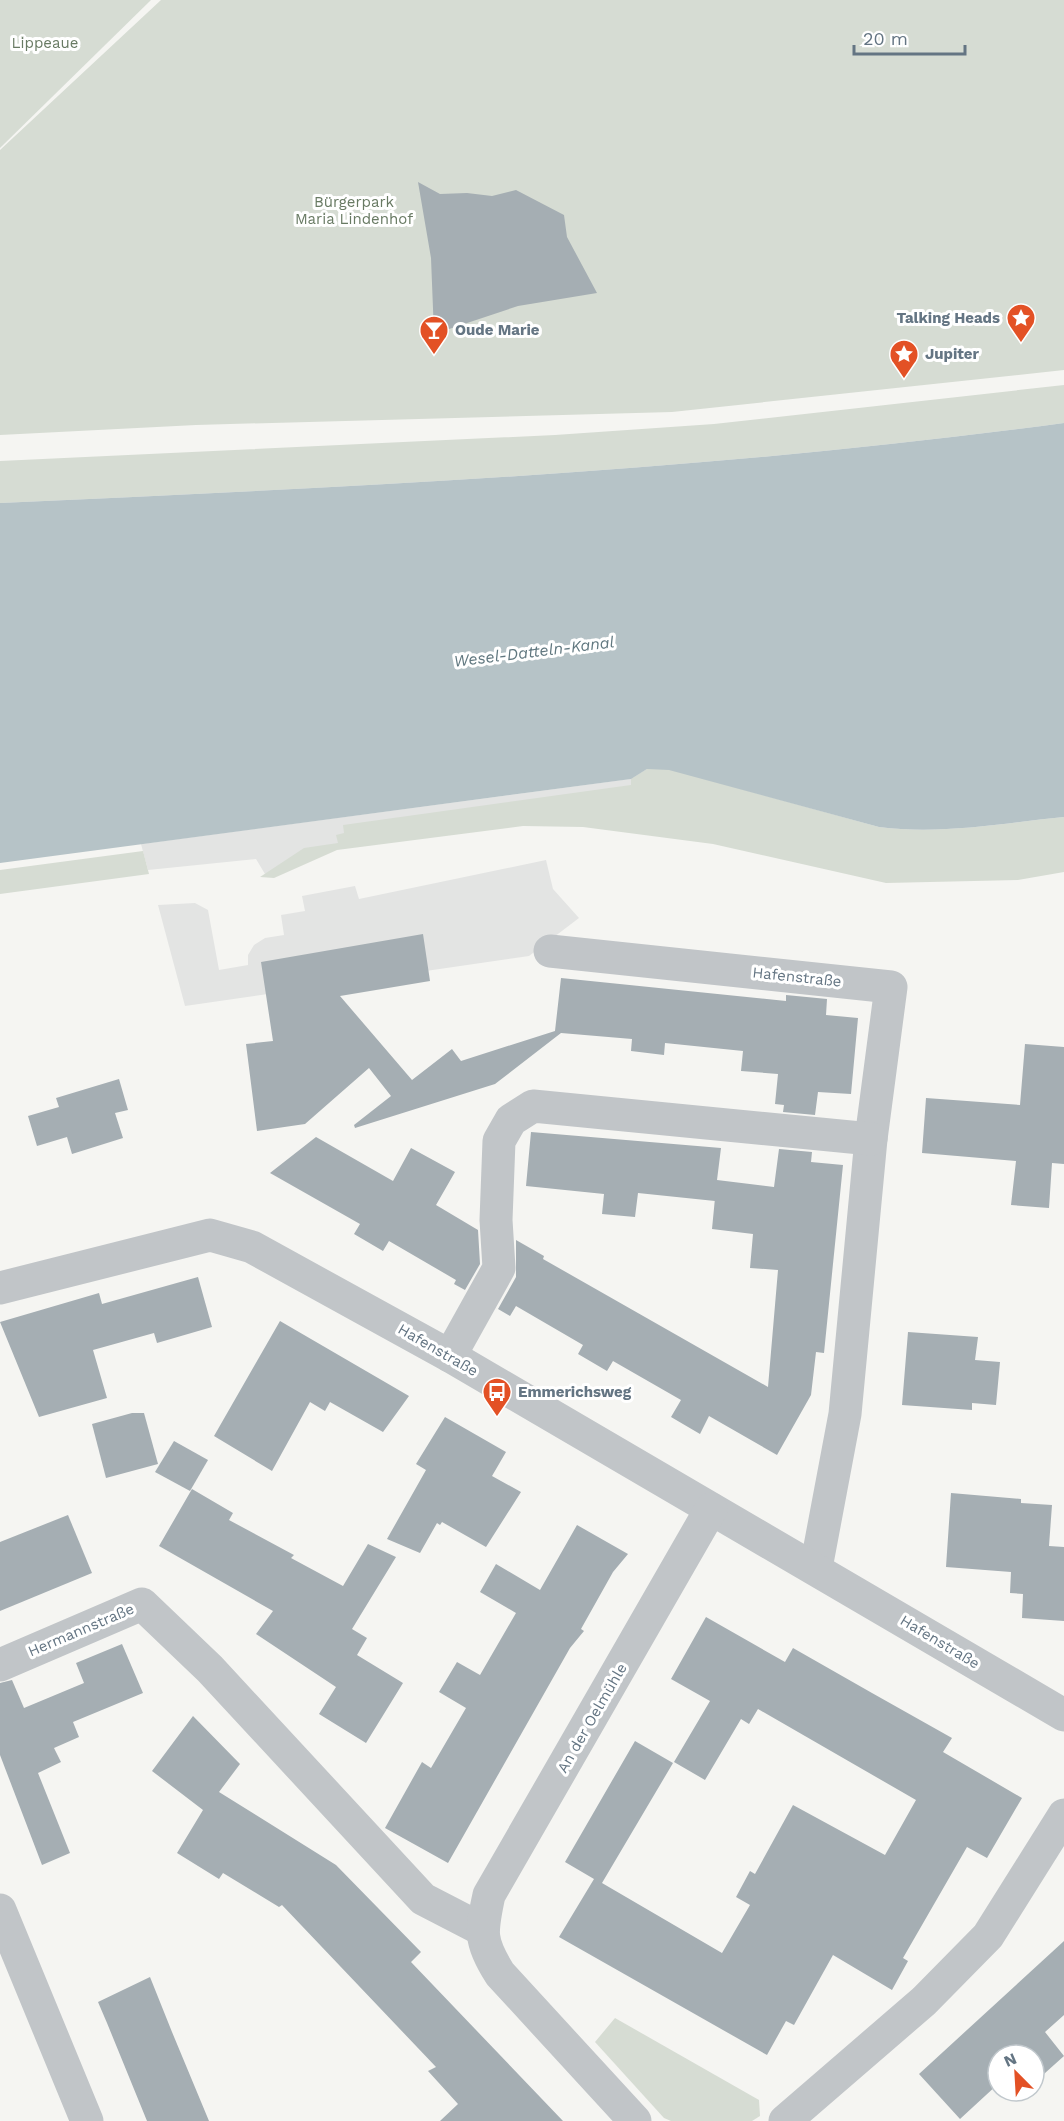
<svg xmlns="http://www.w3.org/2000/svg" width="1064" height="2121" font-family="'Work Sans',sans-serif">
  <rect width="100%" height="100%" fill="#f5f5f2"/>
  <g fill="#e3e4e3">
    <path d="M 647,769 L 629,812 L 339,845 L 265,874 L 256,859 L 148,870 L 141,844 L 630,779 Z"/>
    <path d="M 546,860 L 553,889 L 579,918 L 529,956 L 185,1006 L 158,905 L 195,903 L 208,910 L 219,970 L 248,965 L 248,955 L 254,945 L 265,938 L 284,935 L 281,915 L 305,911 L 302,896 L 355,886 L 359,899 Z"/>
  </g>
  <g fill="#d6dcd3">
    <path d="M 0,0 L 151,0 L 0,148 Z"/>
    <path d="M 161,0 L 1064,0 L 1064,370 L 672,412 L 196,425 L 0,435 L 0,150 Z"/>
    <path d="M 1064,385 L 1064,423 C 711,471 355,487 0,503 L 0,461 L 555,435 L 714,424 Z"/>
    <path d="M 647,769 L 669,769 L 879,827 C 941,835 1003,823 1064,817 L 1064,872 L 1018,880 L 886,883 L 713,844 L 583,827 L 523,826 L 337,850 L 274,878 L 260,877 L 304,848 L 338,843 L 336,835 L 344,833 L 343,825 L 631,785 L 631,779 Z"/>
    <path d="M 143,851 L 149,874 L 0,894 L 0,870 Z"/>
    <path d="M 615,2018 L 759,2100 L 760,2116 L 752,2121 L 671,2121 L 664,2118 L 595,2042 Z"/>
  </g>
  <path fill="#b6c3c7" d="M 1064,423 L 1064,817 C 1003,823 941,835 879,827 L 669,770 L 647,769 L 631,779 L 0,863 L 0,503 C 355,487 711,471 1064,423 Z"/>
  <g fill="#a5aeb3">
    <path d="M 418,182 L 440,194 L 467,193 L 492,196 L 516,190 L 564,215 L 567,237 L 597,293 L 518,306 L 434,334 L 431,258 Z"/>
    <path d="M 423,934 L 430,981 L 340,996 L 412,1080 L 452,1049 L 461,1061 L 555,1031 L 561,978 L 786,1001 L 786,995 L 827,999 L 826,1015 L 858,1018 L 851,1094 L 818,1092 L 815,1115 L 783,1112 L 784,1105 L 775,1104 L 778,1074 L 741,1071 L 743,1051 L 665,1043 L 664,1055 L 631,1051 L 632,1039 L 561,1033 L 495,1084 L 355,1128 L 354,1125 L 391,1096 L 369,1068 L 305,1124 L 257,1131 L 246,1044 L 273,1041 L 261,962 Z"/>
    <path d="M 1025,1044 L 1064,1047 L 1064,1164 L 1052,1163 L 1049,1208 L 1011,1205 L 1016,1161 L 922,1153 L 926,1098 L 1020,1105 Z"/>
    <path d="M 119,1079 L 128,1110 L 115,1113 L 123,1138 L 72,1154 L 67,1137 L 37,1146 L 28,1116 L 59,1107 L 56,1098 Z"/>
    <path d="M 531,1132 L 721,1148 L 717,1180 L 774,1187 L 779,1149 L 812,1152 L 811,1162 L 843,1165 L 824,1353 L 816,1352 L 811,1395 L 777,1455 L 709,1416 L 700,1434 L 671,1417 L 681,1400 L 613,1361 L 607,1371 L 578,1354 L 583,1345 L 516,1306 L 510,1316 L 498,1309 L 516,1277 L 516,1240 L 544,1256 L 543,1259 L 768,1387 L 778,1270 L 750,1268 L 753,1234 L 712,1229 L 715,1198 L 715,1201 L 638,1193 L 635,1217 L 602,1214 L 604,1194 L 526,1186 Z"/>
    <path d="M 316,1137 L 393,1181 L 411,1148 L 455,1172 L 436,1205 L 478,1230 L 480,1264 L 465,1290 L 454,1284 L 456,1280 L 389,1241 L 383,1251 L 354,1234 L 360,1224 L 270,1173 Z"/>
    <path d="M 198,1277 L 212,1327 L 157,1343 L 154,1333 L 93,1350 L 107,1398 L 39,1417 L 0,1322 L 99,1293 L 102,1304 Z"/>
    <path d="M 280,1321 L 409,1396 L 383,1432 L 330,1402 L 325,1411 L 310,1402 L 272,1471 L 214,1436 Z"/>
    <path d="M 908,1332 L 978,1337 L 975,1360 L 1000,1362 L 996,1405 L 972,1403 L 972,1410 L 902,1405 Z"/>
    <path d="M 132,1413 L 144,1413 L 158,1464 L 106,1478 L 92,1424 Z"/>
    <path d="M 445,1417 L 506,1452 L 492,1476 L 521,1492 L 486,1547 L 442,1522 L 440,1525 L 437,1523 L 420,1553 L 387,1539 L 426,1470 L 416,1464 Z"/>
    <path d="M 174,1441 L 208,1460 L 190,1491 L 155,1472 Z"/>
    <path d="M 192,1489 L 233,1513 L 229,1520 L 294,1555 L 291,1558 L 343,1586 L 368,1544 L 396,1557 L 352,1629 L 367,1638 L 357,1655 L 403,1683 L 366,1743 L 319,1714 L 336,1687 L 256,1634 L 273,1611 L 159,1546 Z"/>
    <path d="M 951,1493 L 1021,1499 L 1021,1503 L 1052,1505 L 1049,1546 L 1064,1547 L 1064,1621 L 1022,1618 L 1023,1594 L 1010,1593 L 1011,1572 L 946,1567 Z"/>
    <path d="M 68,1515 L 92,1573 L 0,1611 L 0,1542 Z"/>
    <path d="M 577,1525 L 628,1554 L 613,1572 L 581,1629 L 584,1631 L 570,1648 L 448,1863 L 385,1828 L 422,1762 L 431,1768 L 466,1708 L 439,1692 L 457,1662 L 480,1675 L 516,1613 L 480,1592 L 496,1564 L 540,1590 Z"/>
    <path d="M 706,1617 L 785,1662 L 793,1648 L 872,1693 L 952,1738 L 943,1752 L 1022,1798 L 987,1858 L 967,1847 L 903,1958 L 908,1961 L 892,1990 L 833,1955 L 794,2025 L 786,2021 L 767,2055 L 559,1937 L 594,1879 L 565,1862 L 635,1741 L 673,1763 L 602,1883 L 722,1953 L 750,1905 L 736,1897 L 750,1871 L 755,1874 L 793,1805 L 885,1855 L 916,1800 L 758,1709 L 749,1724 L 741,1719 L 705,1780 L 674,1762 L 710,1701 L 671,1679 Z"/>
    <path d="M 122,1644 L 143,1693 L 73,1722 L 79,1737 L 54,1748 L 61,1762 L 38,1773 L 70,1853 L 42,1865 L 0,1755 L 0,1683 L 12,1680 L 24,1708 L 84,1683 L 76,1663 Z"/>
    <path d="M 193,1716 L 240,1764 L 219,1792 L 336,1865 L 421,1952 L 411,1962 L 563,2121 L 440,2121 L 458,2104 L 428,2071 L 436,2067 L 282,1905 L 279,1907 L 223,1873 L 219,1879 L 177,1853 L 203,1810 L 152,1771 Z"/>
    <path d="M 1064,1941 L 1064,2015 L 1045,2032 L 1064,2056 L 1035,2082 L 1034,2055 L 998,2055 L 998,2084 L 960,2119 L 919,2074 Z"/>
    <path d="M 150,1977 L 172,2032 L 209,2121 L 147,2121 L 107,2023 L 98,2002 Z"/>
  </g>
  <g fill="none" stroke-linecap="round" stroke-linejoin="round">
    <g stroke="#c1c5c8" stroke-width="33">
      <path d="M 550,951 L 891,987 L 871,1139 L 845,1414 L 816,1568"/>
      <path d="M 0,1288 L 210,1235 L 252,1247 L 450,1356 L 1064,1715"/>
      <path d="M 450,1356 L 499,1268 L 496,1220 L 499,1141 L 511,1120 L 533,1106 L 871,1139"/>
      <path d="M 0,1665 L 142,1604 L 210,1669 L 423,1899 L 481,1929"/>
      <path d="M 0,1910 L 87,2121"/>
      <path d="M 635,2121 L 500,1974 C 479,1941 481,1932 489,1895 L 711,1509"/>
      <path d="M 785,2121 L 924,2001 L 988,1936 L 1064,1815"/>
    </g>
  </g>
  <defs>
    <g id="sight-pin" transform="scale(1.5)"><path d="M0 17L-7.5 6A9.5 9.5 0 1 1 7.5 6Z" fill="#e35125" stroke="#fff"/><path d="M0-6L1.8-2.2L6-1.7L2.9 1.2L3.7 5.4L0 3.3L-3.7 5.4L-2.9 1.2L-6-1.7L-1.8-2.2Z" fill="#fff"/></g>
    <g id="bar-pin" transform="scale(1.5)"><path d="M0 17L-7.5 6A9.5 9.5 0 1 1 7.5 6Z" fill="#e35125" stroke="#fff"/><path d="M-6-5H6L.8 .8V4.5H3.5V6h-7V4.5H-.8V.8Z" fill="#fff"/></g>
    <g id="bus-pin" transform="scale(1.5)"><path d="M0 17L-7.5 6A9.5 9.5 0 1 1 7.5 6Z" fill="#e35125" stroke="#fff"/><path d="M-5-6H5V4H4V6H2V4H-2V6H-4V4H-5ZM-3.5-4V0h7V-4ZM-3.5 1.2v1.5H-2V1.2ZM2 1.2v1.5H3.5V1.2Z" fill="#fff"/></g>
  </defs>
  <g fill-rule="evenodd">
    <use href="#sight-pin" x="1021" y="318"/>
    <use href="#bar-pin" x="434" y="330"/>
    <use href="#sight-pin" x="904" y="354"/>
    <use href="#bus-pin" x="497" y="1392"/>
  </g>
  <g text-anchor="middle" stroke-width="6" stroke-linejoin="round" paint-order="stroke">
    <g font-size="15" fill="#687a63" stroke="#fff">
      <text x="45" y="48">Lippeaue</text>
      <text x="354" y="207">Bürgerpark<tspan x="354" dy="17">Maria Lindenhof</tspan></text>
    </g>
    <g font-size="15" font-weight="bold" fill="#647583" stroke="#fff" text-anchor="start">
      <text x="1000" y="323" text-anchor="end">Talking Heads</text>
      <text x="455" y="335">Oude Marie</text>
      <text x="925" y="359">Jupiter</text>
      <text x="518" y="1397">Emmerichsweg</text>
    </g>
    <g font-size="15" fill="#647583" stroke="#fff">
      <text transform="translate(797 977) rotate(6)" y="5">Hafenstraße</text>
      <text transform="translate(438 1350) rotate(30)" y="5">Hafenstraße</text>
      <text transform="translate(81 1630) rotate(-23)" y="5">Hermannstraße</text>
      <text transform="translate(940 1642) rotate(31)" y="5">Hafenstraße</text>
      <text transform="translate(592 1718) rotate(-60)" y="5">An der Oelmühle</text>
    </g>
    <g font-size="16" font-style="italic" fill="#60777f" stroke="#fff">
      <text transform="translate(534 651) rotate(-7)" y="6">Wesel-Datteln-Kanal</text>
    </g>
  </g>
  <g transform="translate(1016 2073) rotate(336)"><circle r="28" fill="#ffffff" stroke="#c1c8cd" stroke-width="1.5"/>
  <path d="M0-4.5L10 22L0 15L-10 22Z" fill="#e35125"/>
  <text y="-9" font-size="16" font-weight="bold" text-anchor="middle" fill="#647583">N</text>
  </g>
  <path d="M854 45v9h111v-9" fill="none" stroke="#647583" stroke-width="3"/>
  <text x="863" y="45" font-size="18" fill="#647583" stroke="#ffffff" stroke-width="4.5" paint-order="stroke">20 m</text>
</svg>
